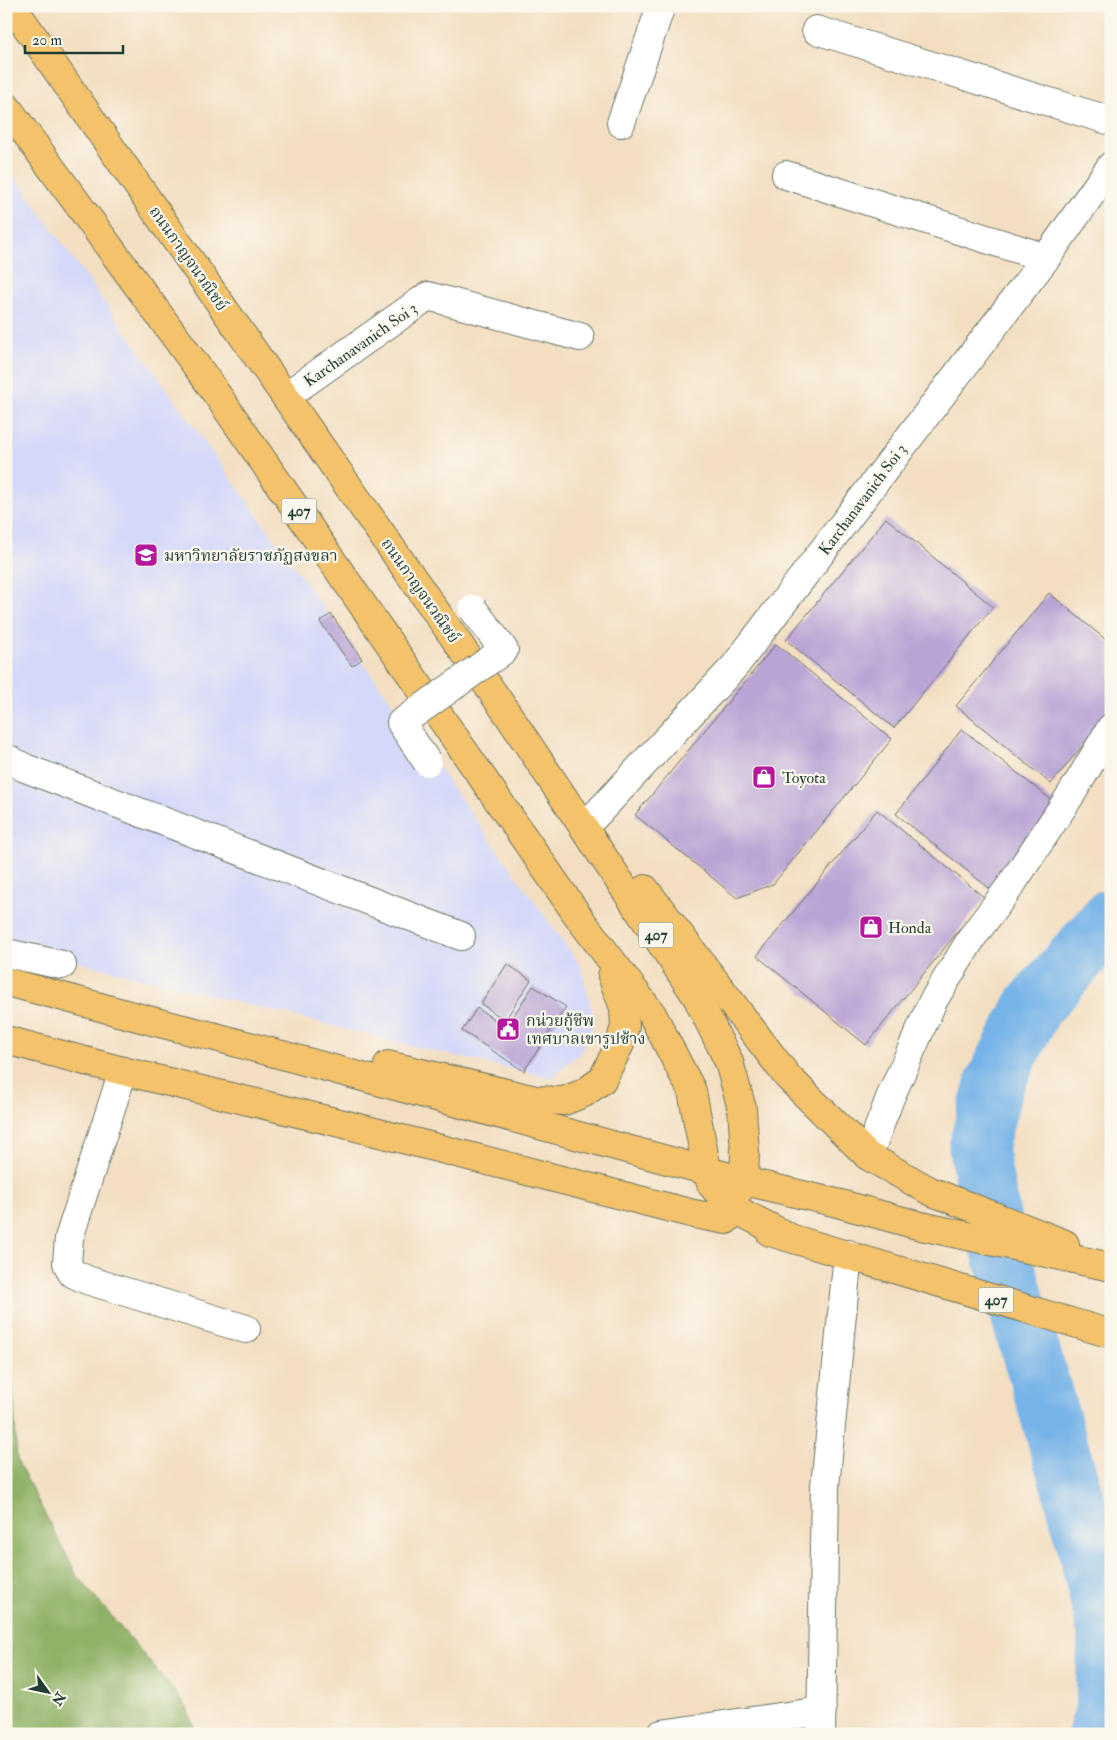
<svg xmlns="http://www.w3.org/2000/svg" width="1117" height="1740" font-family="'IM FELL Double Pica','Noto Serif Thai',serif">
  <rect width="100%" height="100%" fill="#fbf7ec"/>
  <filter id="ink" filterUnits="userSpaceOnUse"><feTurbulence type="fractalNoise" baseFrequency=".02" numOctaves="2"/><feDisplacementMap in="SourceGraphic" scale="10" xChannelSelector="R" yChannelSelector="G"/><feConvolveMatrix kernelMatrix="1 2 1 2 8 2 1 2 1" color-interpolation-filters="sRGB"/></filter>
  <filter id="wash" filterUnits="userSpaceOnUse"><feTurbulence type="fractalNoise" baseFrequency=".0096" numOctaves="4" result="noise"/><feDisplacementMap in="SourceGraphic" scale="20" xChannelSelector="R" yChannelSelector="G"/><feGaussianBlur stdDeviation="1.12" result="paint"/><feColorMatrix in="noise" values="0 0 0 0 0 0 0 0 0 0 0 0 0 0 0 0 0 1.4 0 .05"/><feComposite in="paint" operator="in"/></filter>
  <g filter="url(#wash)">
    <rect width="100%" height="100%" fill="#f3dec1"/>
    <path fill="#d4d8f9" d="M 6,165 L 580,965 L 595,1021 L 579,1054 L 551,1078 L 424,1049 L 6,944 Z"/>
    <path fill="#90b267" stroke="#58784e" d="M 6,1291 L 8,1291 L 17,1460 L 76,1574 L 184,1703 L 197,1734 L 6,1734 Z"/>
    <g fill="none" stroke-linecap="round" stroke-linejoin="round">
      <path stroke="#76b3e8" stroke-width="59" d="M 1097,1734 L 1105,1708 L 1107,1631 L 1078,1511 L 992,1221 L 978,1148 L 994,1084 L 1033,1007 L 1111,918"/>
    </g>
    <g id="blocks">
      <g fill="#baa4d5">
        <path d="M 886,518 L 993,607 L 894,728 L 786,640 Z"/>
        <path d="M 1049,593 L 1111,644 L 1111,711 L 1051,784 L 956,706 Z"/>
        <path d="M 331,614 L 362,659 L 352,666 L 320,622 Z"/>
        <path d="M 776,644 L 892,739 L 773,884 L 737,898 L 635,815 Z"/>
        <path d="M 962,729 L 1060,807 L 994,892 L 896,814 Z"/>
        <path d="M 877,810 L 985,898 L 866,1045 L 757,956 Z"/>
        <path d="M 507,964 L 531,980 L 505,1020 L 481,1004 Z"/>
        <path d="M 533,986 L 566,1007 L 524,1071 L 462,1031 L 477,1008 L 506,1027 Z"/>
      </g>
    </g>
  </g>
  <g filter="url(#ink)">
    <use href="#blocks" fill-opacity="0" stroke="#697565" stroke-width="1"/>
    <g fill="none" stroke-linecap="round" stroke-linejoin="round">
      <g stroke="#697565" stroke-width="30">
        <g id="minor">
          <path d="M 816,30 L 1111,121"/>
          <path d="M 621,123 L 661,6"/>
          <path d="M 786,175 L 1046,258"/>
          <path d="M 286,396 L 428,296 L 580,337"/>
          <path d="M 6,758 L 25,768 L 461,936"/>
          <path d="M 594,817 L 734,667 L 1046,258 L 1111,166"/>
          <path d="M 6,953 L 62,965"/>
          <path d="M 123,1071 L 69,1238 L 67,1263 L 72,1273 L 87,1280 L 246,1329"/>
          <path d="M 868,1156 L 890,1098 L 933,1001 L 973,936 L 1009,888 L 1072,793 L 1111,728"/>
          <path d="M 661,1734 L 822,1711"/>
          <path d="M 821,1734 L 825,1486 L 848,1254"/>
        </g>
      </g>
      <g stroke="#697565" stroke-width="30">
        <g id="major">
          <path d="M 12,6 L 507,713 L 697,997 L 729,1062 L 742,1109 L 745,1152 L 744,1181 L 730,1205 L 722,1213 L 709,1216"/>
          <path d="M 6,106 L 209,383 L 583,923 L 652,1014 L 692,1091 L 707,1170 L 711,1184 L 727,1203 L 746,1215 L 787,1236"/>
          <path d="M 645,889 L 787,1076 L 868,1156 L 930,1191 L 1065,1244"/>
          <path d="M 6,982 C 75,999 143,1020 212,1036 L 744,1181 L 837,1203 L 921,1226 L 1111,1267"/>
          <path d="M 6,1040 L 123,1071 L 344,1124 L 694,1214 L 726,1220"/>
          <path d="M 388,1065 L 536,1100 L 564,1101 L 584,1093 L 602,1080 L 620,1044 L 625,1026 L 624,1008 L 612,976"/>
          <path d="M 770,1232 L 1111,1334"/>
        </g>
      </g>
      <use href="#minor" stroke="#fff" stroke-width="28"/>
      <use href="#major" stroke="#f3c26a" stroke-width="28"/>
      <g stroke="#697565" stroke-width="30" stroke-linecap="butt">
        <path id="minor-bridge" d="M 427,762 L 401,723 L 504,650 L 473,609"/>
      </g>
      <use href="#minor-bridge" stroke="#fff" stroke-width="28"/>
    </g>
  </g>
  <defs>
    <g id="university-square" transform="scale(1.25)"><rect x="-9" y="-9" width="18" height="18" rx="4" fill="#b5179e" stroke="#fbf7ec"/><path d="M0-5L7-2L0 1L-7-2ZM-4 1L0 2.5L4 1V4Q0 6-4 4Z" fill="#fff"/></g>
    <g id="shop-square" transform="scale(1.25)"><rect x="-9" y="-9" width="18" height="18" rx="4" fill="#b5179e" stroke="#fbf7ec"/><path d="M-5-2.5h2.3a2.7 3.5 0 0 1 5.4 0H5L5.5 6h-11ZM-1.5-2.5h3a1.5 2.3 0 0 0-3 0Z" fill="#fff"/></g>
    <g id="civic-square" transform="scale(1.25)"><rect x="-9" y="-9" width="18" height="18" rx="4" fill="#b5179e" stroke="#fbf7ec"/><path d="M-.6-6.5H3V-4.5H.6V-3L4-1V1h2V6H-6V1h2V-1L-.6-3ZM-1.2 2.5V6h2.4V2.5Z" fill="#fff"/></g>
  </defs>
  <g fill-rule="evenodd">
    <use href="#university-square" x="146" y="555"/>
    <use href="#shop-square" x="764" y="777"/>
    <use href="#shop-square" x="871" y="927"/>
    <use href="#civic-square" x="508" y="1029"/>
  </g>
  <g text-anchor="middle" stroke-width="4.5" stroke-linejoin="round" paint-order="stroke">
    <g fill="#fbf7ec" stroke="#61756b" stroke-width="1">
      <rect x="281.5" y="498.5" width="35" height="25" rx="4"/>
      <rect x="638.5" y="922.5" width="35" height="25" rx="4"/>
      <rect x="978.5" y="1287.5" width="35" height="25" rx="4"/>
    </g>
    <g font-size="15" font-weight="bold" fill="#1f3d34">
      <text x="299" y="516">407</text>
      <text x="656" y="940">407</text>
      <text x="996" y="1305">407</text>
    </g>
    <g font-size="16" fill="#1f3d34" stroke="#fbf7ec">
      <text transform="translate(189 258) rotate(55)" y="6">ถนนกาญจนวณิชย์</text>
      <text transform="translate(360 344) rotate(-35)" y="6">Karchanavanich Soi 3</text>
      <text transform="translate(862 499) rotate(-53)" y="6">Karchanavanich Soi 3</text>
      <text transform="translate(421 590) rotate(55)" y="6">ถนนกาญจนวณิชย์</text>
    </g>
    <g font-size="16" fill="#1f3d34" stroke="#fbf7ec" text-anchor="start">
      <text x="164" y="561">มหาวิทยาลัยราชภัฏสงขลา</text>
      <text x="782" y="783">Toyota</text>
      <text x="888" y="933">Honda</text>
      <text x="526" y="1026">กน่วยกู้ชีพ<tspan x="526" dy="18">เทศบาลเขารูปช้าง</tspan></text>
    </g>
  </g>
  <rect width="1117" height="1740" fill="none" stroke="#fbf7ec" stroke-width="25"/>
  <g transform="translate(48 1692) rotate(123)" stroke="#fbf7ec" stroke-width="4" paint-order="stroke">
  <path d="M0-4L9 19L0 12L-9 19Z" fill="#1f3d34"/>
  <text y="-8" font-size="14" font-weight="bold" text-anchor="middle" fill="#1f3d34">N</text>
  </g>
  <path d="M25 45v8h98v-8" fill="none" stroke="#1f3d34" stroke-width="2.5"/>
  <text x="32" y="45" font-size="15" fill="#1f3d34" stroke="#fbf7ec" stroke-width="4" paint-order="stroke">20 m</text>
</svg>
